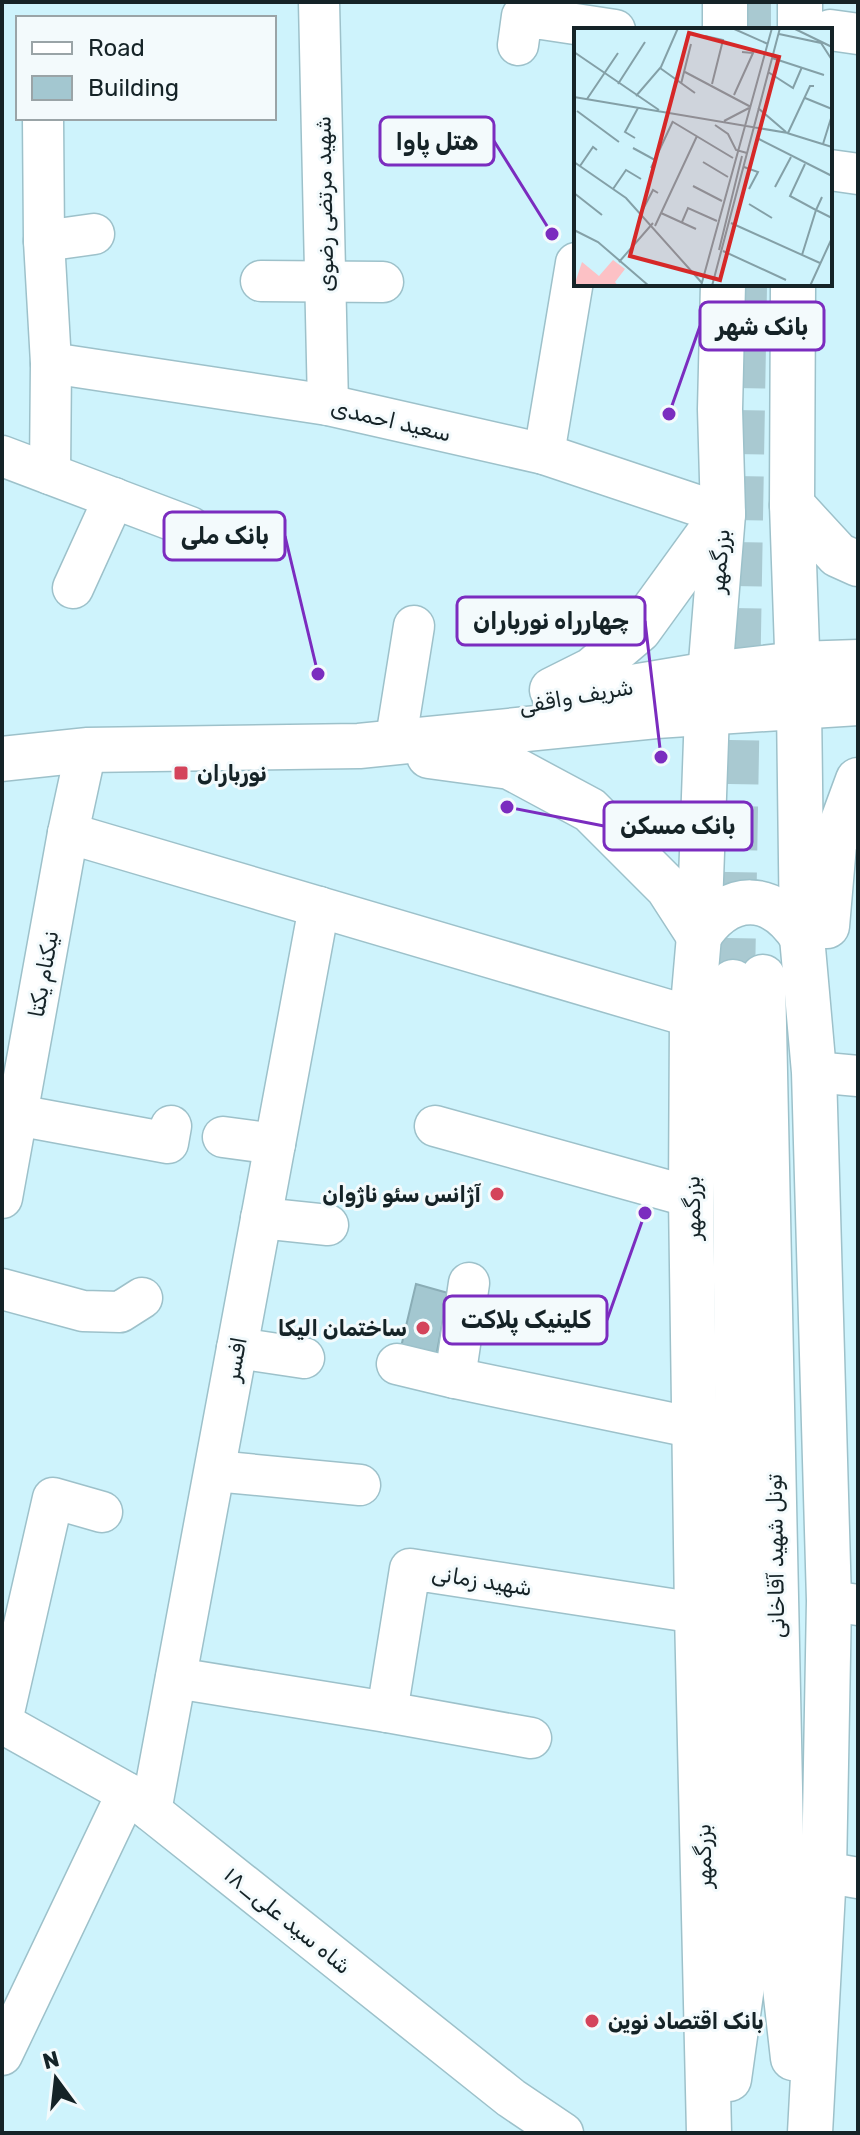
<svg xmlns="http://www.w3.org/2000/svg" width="860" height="2135" font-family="Rubik,'Noto Naskh Arabic',sans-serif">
  <rect width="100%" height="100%" fill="#cef3fc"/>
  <path fill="#a3c7d0" stroke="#8aadb6" stroke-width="2" d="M 416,1284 L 448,1293 L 434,1368 L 397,1364 Z"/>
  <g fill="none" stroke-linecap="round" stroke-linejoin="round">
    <g stroke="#a9c9d1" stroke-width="44" stroke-dasharray="44 22" stroke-linecap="butt">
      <path d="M 749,30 L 749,2"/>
      <path d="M 733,982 L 745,286"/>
    </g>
    <g stroke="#9dc1ca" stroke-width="43">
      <g id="minor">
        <path d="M 319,2 L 328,405"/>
        <path d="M 830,30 L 858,34"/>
        <path d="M 518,45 L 522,16 L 615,30"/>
        <path d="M 43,118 L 44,241 L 51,363 L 50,474"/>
        <path d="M 830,170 L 858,174"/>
        <path d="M 44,241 L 94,234"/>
        <path d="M 261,281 L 383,282"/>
        <path d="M 51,363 L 328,405 L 544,454 L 723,514"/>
        <path d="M 544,454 L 576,263"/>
        <path d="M 2,456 L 190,527"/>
        <path d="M 73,588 L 114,498"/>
        <path d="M 398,726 L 414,626"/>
        <path d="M 68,833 L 692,1017"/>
        <path d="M 814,1072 L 858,1076"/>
        <path d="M 17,1115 L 168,1143 L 171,1126"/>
        <path d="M 435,1126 L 691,1197"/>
        <path d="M 223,1137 L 275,1144"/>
        <path d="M 2,1198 L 68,833 L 86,750"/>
        <path d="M 261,1218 L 328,1225"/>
        <path d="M 2,1289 L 83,1311 L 120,1312 L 142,1298"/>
        <path d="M 237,1348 L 304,1358"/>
        <path d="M 397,1364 L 455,1378 L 695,1428"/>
        <path d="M 455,1378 L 469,1283"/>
        <path d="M 215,1471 L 360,1485"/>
        <path d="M 829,1601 L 858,1605"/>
        <path d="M 176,1678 L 387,1712 L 531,1738"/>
        <path d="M 387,1712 L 410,1569 L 697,1613"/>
        <path d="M 2,1721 L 53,1498 L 102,1512"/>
        <path d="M 2,1723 L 127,1793 L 151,1811 L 511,2098 L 563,2133"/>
        <path d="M 151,1811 L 319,907"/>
        <path d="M 824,1872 L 858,1878"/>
        <path d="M 2,2055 L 127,1793"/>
      </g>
    </g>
    <g stroke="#9dc1ca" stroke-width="47">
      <g id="major">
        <path d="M 725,2 L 725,30"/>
        <path d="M 800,30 L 800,2"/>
        <path d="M 793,284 L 792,505 L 799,706 L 802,937 L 814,1072 L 829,1601 L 824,1872 L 810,2133"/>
        <path d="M 792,505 L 838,555 L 858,564"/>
        <path d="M 552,690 L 592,670 L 639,630 L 723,514"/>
        <path d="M 555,700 L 710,674 L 797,664 L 858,662"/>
        <path d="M 429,756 L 510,767 L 590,810 L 668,888 L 699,936 C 729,891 772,891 802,937"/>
        <path d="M 2,759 L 86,750 L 359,746 L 656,716 L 858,703"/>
        <path d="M 827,926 L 834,845 L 858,780"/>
        <path d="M 763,977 L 784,1979 L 793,2058"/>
        <path d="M 729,2079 L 743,1979 L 733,982"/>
        <path d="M 709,2133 L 697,1613 L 691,1197 L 692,1017 L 699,936 L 707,712 L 723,514 L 720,409 L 723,284"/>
      </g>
    </g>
    <use href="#minor" stroke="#fff" stroke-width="40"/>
    <use href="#major" stroke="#fff" stroke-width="44"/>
  </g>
  <g fill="#d4445b" stroke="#f3fafc" stroke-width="3">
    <rect x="173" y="765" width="16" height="16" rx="4"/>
    <circle cx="497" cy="1194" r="8"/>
    <circle cx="423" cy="1328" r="8"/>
    <circle cx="592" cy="2021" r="8"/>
  </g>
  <g text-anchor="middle" stroke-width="6" stroke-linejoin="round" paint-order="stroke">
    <g font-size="22" fill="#152327" stroke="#f3fafc">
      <text transform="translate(324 204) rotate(-91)" y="8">شهید مرتضی رضوی</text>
      <text transform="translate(391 420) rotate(13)" y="8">سعید احمدی</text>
      <text transform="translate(719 561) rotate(-85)" y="8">بزرگمهر</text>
      <text transform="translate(576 696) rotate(-10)" y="8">شریف واقفی</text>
      <text transform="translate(43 974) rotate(-80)" y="8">نیکنام یکتا</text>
      <text transform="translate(692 1208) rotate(-91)" y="8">بزرگمهر</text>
      <text transform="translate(235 1359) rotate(-80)" y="8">افسر</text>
      <text transform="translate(775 1556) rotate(-91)" y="8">تونل شهید آقاخانی</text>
      <text transform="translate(482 1580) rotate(9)" y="8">شهید زمانی</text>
      <text transform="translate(703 1856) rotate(-91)" y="8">بزرگمهر</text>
      <text transform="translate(288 1920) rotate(39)" y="8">۱۸_شاه سید علی</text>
    </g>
    <g font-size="22" font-weight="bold" fill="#152327" stroke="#f3fafc" text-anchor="start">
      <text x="197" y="781">نورباران</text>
      <text x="481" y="1202" text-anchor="end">آژانس سئو ناژوان</text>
      <text x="407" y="1336" text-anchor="end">ساختمان الیکا</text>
      <text x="608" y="2029">بانک اقتصاد نوین</text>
    </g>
  </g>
  <g transform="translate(574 28)">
    <rect width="258" height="258" fill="#cef3fc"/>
    <path d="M 39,232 L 51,241 L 41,254 L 44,258 L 0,258 L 8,234 L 25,248 Z" fill="#fcc1c5"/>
    <path fill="none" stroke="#84a0a7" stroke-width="2" d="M 158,0 L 194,16M 219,0 L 258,19M 205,6 L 247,15 L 258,32M 131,8 L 149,12 L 138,56M 0,24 L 85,82M 198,30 L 250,47M 86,40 L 121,65M 111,44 L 177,79M 194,44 L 219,60 L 228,39M 44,56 L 71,14M 107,56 L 117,16M 160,67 L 179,25 L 168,24M 62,68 L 87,39 L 104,0M 0,69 L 214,105M 231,70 L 258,81M 13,71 L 44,25M 184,80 L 212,104M 3,83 L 45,114M 150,93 L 175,80M 99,94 L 159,130M 141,97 L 154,106 L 162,122 L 173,125M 213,105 L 258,119M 214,105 L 236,58 L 240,58M 61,110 L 51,104 L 64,80M 183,110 L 258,148M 249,116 L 258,87M 59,120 L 81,132M 0,134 L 52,170 L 128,255M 129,134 L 154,149M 6,138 L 19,119 L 23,122M 170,139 L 184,144 L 175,161M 77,140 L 99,93M 119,158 L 148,173M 201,159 L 217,129M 39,161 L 52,142 L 67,151M 0,165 L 28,187M 248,169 L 242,182 L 258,190M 175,176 L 198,190M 67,185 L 79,162 L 84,165M 87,185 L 122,201M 108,194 L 114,180 L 143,193M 157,195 L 246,235M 81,198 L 123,108M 0,202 L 24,214 L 75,258M 145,222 L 168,128M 149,223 L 212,252M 228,227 L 242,182 L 216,168 L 231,136M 45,234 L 79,195M 127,258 L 198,0M 138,258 L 206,0M 236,258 L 258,210"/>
    <path fill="#d62828" fill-opacity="0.15" stroke="#d62828" stroke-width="4" d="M 115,5 L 205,29 L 146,252 L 56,228 Z"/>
    <rect width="258" height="258" fill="none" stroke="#152327" stroke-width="4"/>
  </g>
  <path fill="none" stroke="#7b2cbf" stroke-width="3" d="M552 234L494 141M669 414L700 326M318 674L285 536M661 757L645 621M507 807L604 826M645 1213L607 1320"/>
  <g fill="#7b2cbf" stroke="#f3fafc" stroke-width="3">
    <circle cx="552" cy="234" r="8"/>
    <circle cx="669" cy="414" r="8"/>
    <circle cx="318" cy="674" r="8"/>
    <circle cx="661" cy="757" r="8"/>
    <circle cx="507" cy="807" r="8"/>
    <circle cx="645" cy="1213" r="8"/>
  </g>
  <g fill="#f3fafc" stroke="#7b2cbf" stroke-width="3">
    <rect x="380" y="117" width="114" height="48" rx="8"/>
    <rect x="700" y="302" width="124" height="48" rx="8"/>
    <rect x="164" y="512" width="121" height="48" rx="8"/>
    <rect x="457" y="597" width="188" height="48" rx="8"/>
    <rect x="604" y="802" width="148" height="48" rx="8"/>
    <rect x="444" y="1296" width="163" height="48" rx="8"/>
  </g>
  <g font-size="24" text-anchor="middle" font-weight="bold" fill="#152327">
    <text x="437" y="150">هتل پاوا</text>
    <text x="762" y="335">بانک شهر</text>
    <text x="225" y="544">بانک ملی</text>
    <text x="551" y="629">چهارراه نورباران</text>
    <text x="678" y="834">بانک مسکن</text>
    <text x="526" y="1328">کلینیک پلاکت</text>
  </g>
  <rect width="860" height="2135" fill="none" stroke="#152327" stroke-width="8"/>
  <rect x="16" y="16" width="260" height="104" fill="#f3fafc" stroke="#9aa4a7" stroke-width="2"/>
  <rect x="32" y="42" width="40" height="12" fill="#ffffff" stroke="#9aa4a7" stroke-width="2"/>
  <text x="88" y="56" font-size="24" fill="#152327">Road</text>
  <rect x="32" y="76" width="40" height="24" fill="#a3c7d0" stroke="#9aa4a7" stroke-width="2"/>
  <text x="88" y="96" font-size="24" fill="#152327">Building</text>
  <g transform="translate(56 2079) rotate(345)" stroke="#f3fafc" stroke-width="6" paint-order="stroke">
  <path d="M0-6L14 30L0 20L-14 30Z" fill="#152327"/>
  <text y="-12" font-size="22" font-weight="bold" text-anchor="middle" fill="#152327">N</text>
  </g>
</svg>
